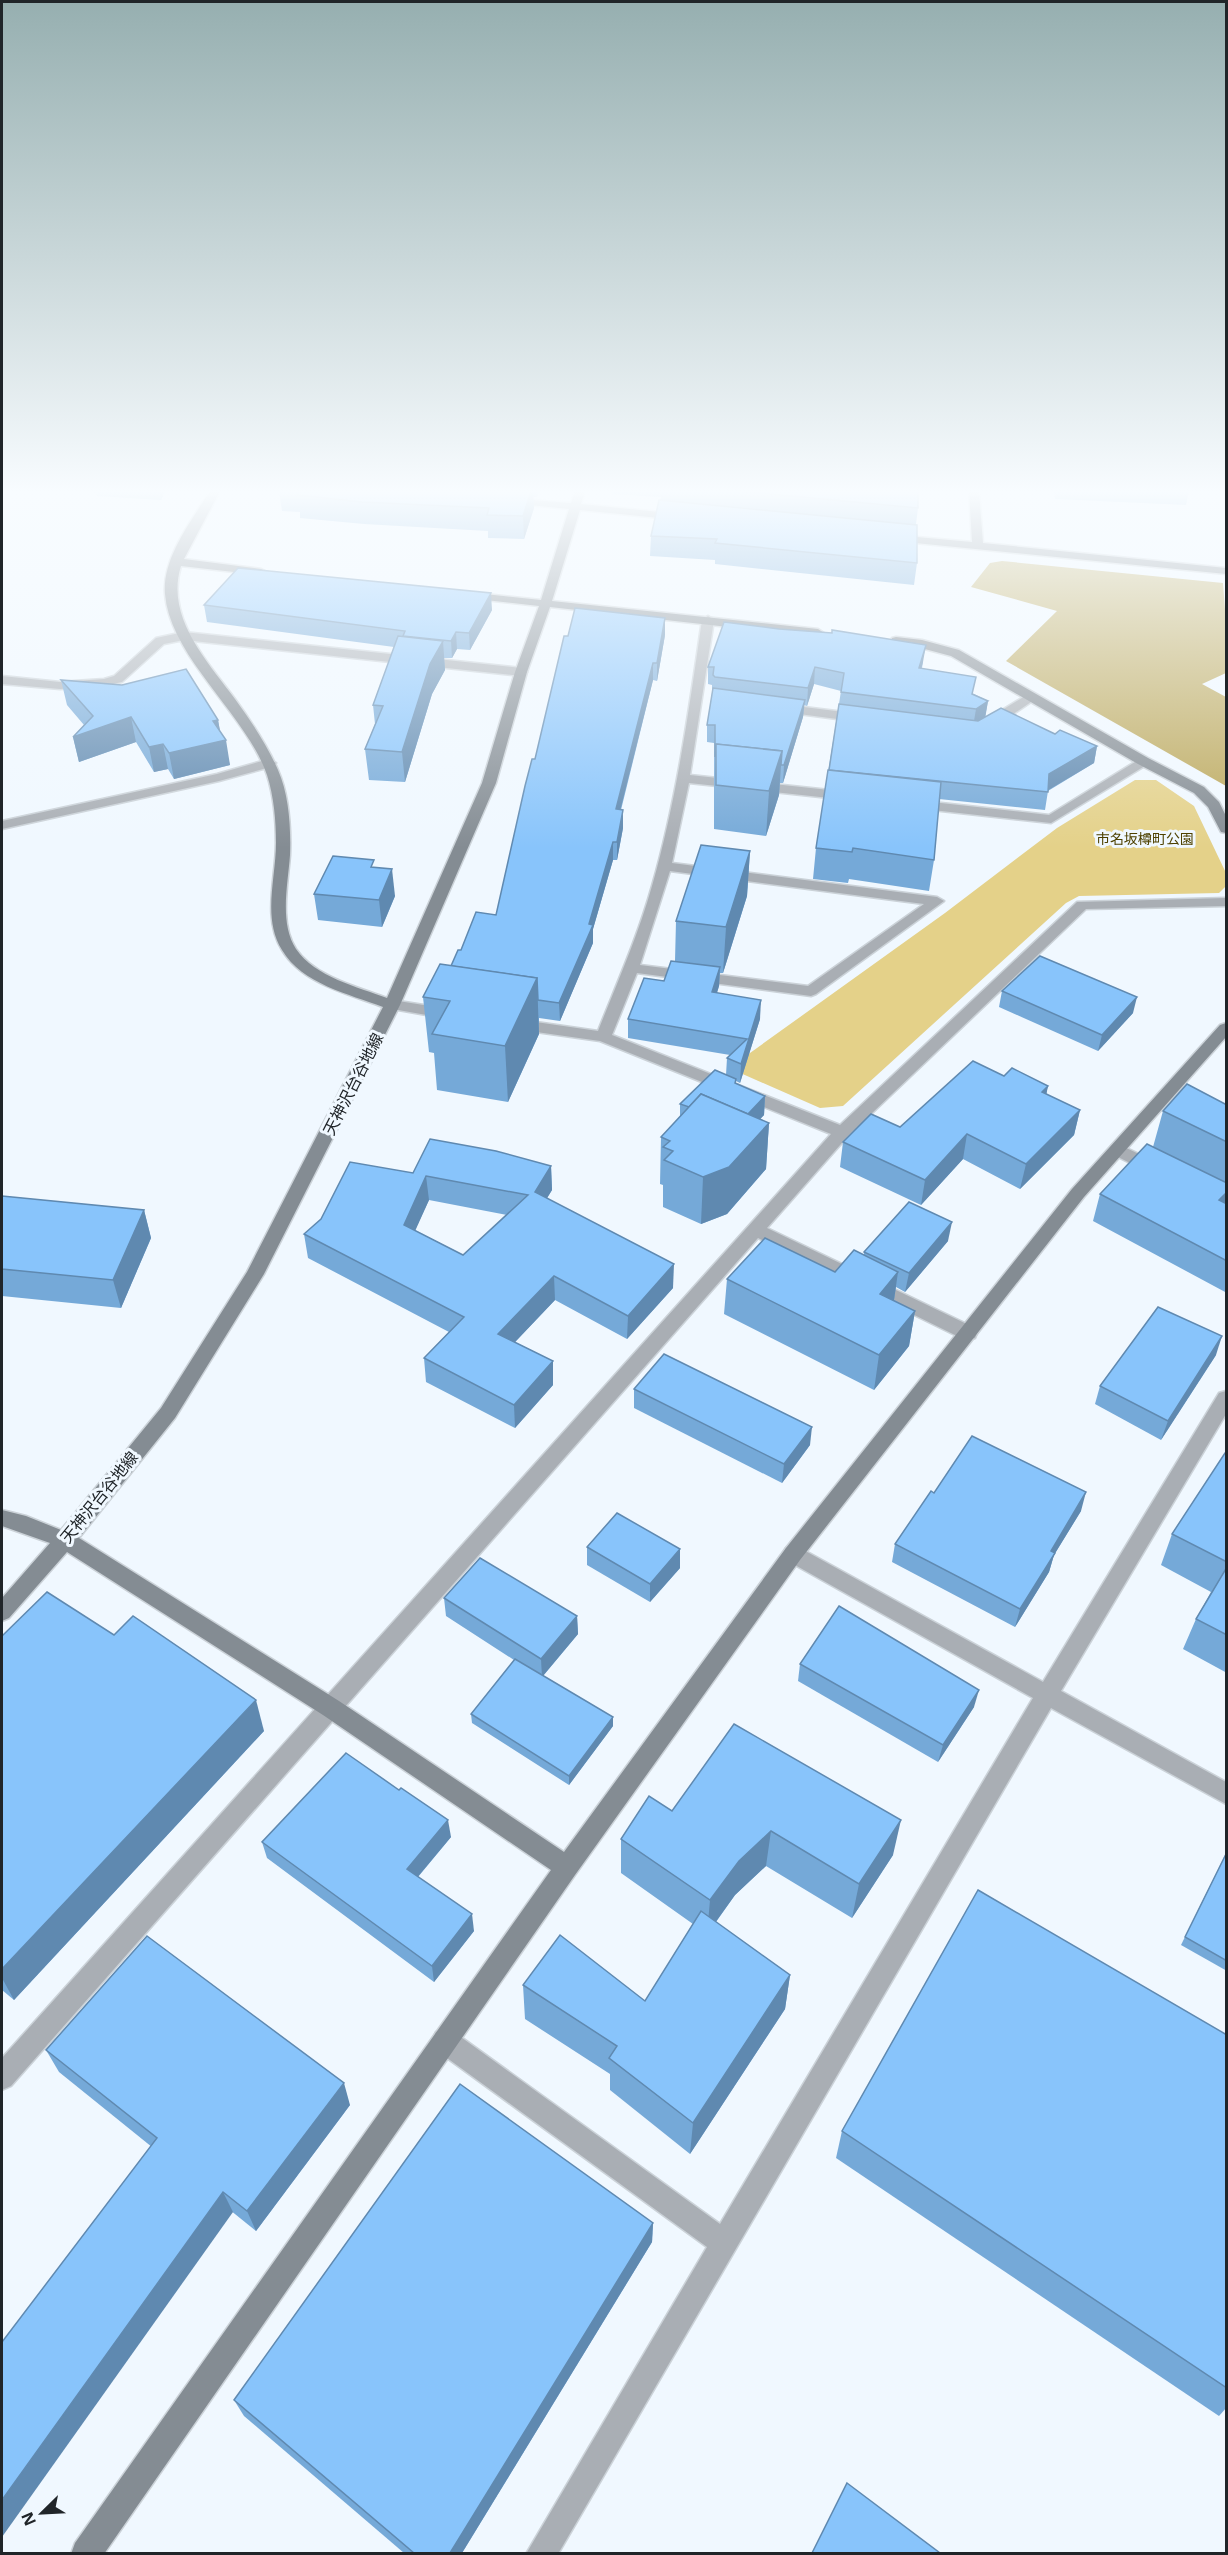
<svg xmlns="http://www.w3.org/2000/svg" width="1228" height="2555" font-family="'Open Sans','Noto Sans JP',sans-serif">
  <rect width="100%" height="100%" fill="#f0f8ff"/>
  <path fill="#e4d189" d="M 1135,780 L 1156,780 L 1194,806 L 1226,873 L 1226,886 L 1219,893 L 1079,896 L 1066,903 L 843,1106 L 820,1108 L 729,1068 L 945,913 L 1057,828 Z"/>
  <path fill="#bca85b" d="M 1002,561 L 1223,583 L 1226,622 L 1226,673 L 1202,684 L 1226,697 L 1226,786 L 1006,661 L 1057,611 L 971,587 L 990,563 Z"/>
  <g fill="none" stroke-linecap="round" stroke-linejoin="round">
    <g stroke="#cbd2d8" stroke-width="3">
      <g id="street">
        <path d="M 708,616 L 714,620 L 690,775 L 848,792 L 855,796 L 848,800 L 689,783 L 672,863 L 937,897 L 944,901 L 816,994 L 811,996 L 637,973 L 612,1035 L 840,1125 L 1077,902 L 1226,898 L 1226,906 L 1086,909 L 848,1136 L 767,1228 L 975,1328 L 977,1333 L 975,1338 L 968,1340 L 961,1338 L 758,1238 L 11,2086 L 2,2090 L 2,2058 L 831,1134 L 600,1041 L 515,1029 L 507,1024 L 515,1019 L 598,1031 C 617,983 638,936 652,886 C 677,799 689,709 702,620 ZM 670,871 L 924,904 L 808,986 L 640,965 Z"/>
        <path d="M 184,632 L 521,668 L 527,672 L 521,676 L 184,640 L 164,644 L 122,682 L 104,686 L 60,689 L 2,684 L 2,676 L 60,682 L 104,679 L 114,676 L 156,638 Z"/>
        <path d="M 1030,693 L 1036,697 L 1034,700 L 994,727 L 984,727 L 983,724 L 984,721 Z"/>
        <path d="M 780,704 L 860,714 L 866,718 L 860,722 L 776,711 L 774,708 L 776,705 Z"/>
        <path d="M 1143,757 L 1150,761 L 1148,764 L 1051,823 L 914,808 L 907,804 L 914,800 L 1049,815 Z"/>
        <path d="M 269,759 L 276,763 L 274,766 L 219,781 L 2,829 L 2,821 L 217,774 Z"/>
        <path d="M 392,1000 L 449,1009 L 457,1014 L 449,1019 L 387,1008 L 384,1005 L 387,1002 Z"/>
        <path d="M 1118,1144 L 1162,1165 L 1164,1169 L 1162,1173 L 1150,1173 L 1112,1154 L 1110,1150 L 1112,1146 Z"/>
        <path d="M 1226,1391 L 1226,1414 L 1061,1691 L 1226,1782 L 1226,1804 L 1051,1708 L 558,2554 L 526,2554 L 707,2247 L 436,2050 L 432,2041 L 436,2032 L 445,2028 L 454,2032 L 720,2224 L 1033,1698 L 786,1560 L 783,1554 L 786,1548 L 793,1546 L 800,1548 L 1043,1682 L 1219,1393 Z"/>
      </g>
    </g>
    <g stroke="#cbd2d8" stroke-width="3">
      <g id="secondary">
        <path d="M 210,491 L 220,491 L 184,559 L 261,569 L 267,572 L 261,575 L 181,566 C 165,617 207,661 235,699 C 251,721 267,745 278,770 C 289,795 291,827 290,855 C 288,884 279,923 296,949 C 315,977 358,987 387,998 L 482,783 L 515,672 L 539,606 L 467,598 L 461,595 L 467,592 L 541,600 L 569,509 L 510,503 L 506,502 L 506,498 L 571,503 L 575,491 L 585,491 L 581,504 L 679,514 L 684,517 L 679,520 L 580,510 L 552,601 L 818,629 L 824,633 L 818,637 L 550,607 L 527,672 L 496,783 L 400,1005 L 264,1274 L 175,1418 L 79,1538 L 339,1701 L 564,1852 L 786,1548 L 1072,1189 L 1220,1025 L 1226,1023 L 1226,1037 L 1084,1197 L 800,1560 L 575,1875 L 104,2554 L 71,2554 L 75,2543 L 551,1870 L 323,1715 L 67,1552 L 9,1618 L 2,1621 L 2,1598 L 50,1543 L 2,1526 L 2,1510 L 26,1516 L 61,1530 L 161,1408 L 247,1272 L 383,1007 C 349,994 302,984 282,950 C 262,918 276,878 276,843 C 276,821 274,797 267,775 C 246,714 170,657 165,594 C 162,558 192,520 210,491 Z"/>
        <path d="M 969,491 L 979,491 L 983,543 L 1226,568 L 1226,574 L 895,541 L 889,538 L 895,535 L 972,542 Z"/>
        <path d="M 896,637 L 922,640 L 959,650 L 1148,758 L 1204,787 L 1219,802 L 1226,816 L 1226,833 L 1221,832 L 1208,807 L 1194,793 L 1138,764 L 951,656 L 921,648 L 892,644 L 892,638 Z"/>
      </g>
    </g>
    <use href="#street" fill="#a9aeb4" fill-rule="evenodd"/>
    <use href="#secondary" fill="#848c93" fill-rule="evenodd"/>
  </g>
  <g fill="#75a9d8" fill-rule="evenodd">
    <path d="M 84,491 L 165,491 L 161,500 L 97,496 L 96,493 Z"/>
    <path d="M 279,491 L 539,491 L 537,497 L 533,497 L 534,508 L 524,539 L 488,538 L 488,531 L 364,524 L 300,518 L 300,512 L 282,511 Z"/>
    <path d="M 612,491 L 918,491 L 918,508 L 916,524 L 917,563 L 914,585 L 715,564 L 715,560 L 650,556 L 651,536 L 661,497 L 612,494 Z"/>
    <path d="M 1054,491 L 1189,491 L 1186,505 L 1055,499 Z"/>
    <path d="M 204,605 L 492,610 L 470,650 L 457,649 L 452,658 L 444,658 L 445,670 L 432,694 L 405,782 L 369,780 L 365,749 L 375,724 L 373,705 L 394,647 L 207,622 Z"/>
    <path d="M 665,635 L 657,681 L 653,680 L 621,810 L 623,828 L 617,860 L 613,860 L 593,929 L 593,943 L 560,1021 L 539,1018 L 539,1034 L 508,1102 L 437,1090 L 434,1053 L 429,1052 L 423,997 L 451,966 L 461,950 L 496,915 L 535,759 Z"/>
    <path d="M 923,662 L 922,668 L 988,701 L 985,717 L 1055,734 L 1097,746 L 1094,763 L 1048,791 L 1045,810 L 939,799 L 934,860 L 929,891 L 849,879 L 848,883 L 813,879 L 816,848 L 841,691 L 814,684 L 807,706 L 804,705 L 803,717 L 783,783 L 780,783 L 779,795 L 766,836 L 714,829 L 714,743 L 707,742 L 707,725 L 712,693 L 712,685 L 708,684 L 708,667 Z"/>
    <path d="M 61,680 L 218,720 L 220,732 L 230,765 L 174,779 L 168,769 L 154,772 L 136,742 L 79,762 L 73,737 L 84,725 L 67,705 Z"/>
    <path d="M 750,851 L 747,896 L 723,973 L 720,973 L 719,986 L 717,993 L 760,1019 L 740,1083 L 736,1081 L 736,1084 L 765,1096 L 764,1115 L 760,1119 L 769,1123 L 766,1169 L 727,1214 L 701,1224 L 663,1207 L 663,1185 L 660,1184 L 661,1137 L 680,1117 L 680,1104 L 726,1075 L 727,1058 L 730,1055 L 628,1038 L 628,1019 L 664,981 L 675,961 L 676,921 Z"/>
    <path d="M 375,867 L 395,896 L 382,927 L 318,920 L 314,894 Z"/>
    <path d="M 1002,991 L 1133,1013 L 1098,1051 L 999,1007 Z"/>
    <path d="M 1004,1076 L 1048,1086 L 1046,1094 L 1080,1110 L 1074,1135 L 1020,1189 L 963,1159 L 921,1205 L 840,1167 L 843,1142 L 900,1127 Z"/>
    <path d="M 1227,1105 L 1226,1203 L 1227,1293 L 1093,1221 L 1100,1194 L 1153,1147 L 1163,1111 Z"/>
    <path d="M 551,1166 L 552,1190 L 547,1198 L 673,1288 L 627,1339 L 555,1300 L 515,1342 L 553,1361 L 553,1385 L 515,1428 L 426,1382 L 424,1358 L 449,1332 L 308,1258 L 304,1234 L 413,1173 ZM 429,1200 L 507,1215 L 463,1255 L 415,1230 Z"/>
    <path d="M 2,1196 L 144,1210 L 151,1238 L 121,1308 L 2,1296 Z"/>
    <path d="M 948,1241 L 905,1292 L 896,1287 L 894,1300 L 915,1311 L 909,1346 L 874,1390 L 724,1314 L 727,1279 L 835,1272 L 864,1255 L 864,1252 Z"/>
    <path d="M 1216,1355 L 1161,1440 L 1095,1404 L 1100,1386 Z"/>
    <path d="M 634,1389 L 810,1445 L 782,1483 L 634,1408 Z"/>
    <path d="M 1227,1453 L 1227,1673 L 1183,1649 L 1196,1619 L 1211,1592 L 1161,1565 L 1172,1534 Z"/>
    <path d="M 934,1493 L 1081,1511 L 1054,1555 L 1049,1572 L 1015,1627 L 892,1562 L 895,1544 Z"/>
    <path d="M 587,1547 L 680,1568 L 650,1602 L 587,1565 Z"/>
    <path d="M 444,1598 L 577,1616 L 578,1634 L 543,1676 L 613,1726 L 569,1785 L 472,1723 L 471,1714 L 514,1660 L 446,1616 Z"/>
    <path d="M 114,1635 L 264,1731 L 14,2000 L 2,1990 L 2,1636 Z"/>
    <path d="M 800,1664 L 974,1707 L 938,1762 L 798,1681 Z"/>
    <path d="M 399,1790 L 451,1837 L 418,1877 L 474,1931 L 434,1982 L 267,1858 L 262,1842 Z"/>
    <path d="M 672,1811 L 893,1855 L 852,1918 L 766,1866 L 735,1895 L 716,1922 L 790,1975 L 785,2009 L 690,2154 L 610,2090 L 610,2074 L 525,2019 L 523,1985 L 645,2001 L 693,1924 L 621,1873 L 621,1839 Z"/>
    <path d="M 1227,1851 L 1227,1971 L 1181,1945 Z"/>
    <path d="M 1227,2035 L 1227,2407 L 1219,2416 L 836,2158 L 842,2131 Z"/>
    <path d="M 46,2050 L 350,2105 L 256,2231 L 59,2072 Z"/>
    <path d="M 653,2223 L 652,2242 L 462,2553 L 404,2553 L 244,2416 L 234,2400 Z"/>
  </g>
  <g fill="#5f89b0">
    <path d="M 160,491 L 165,491 L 161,500 Z"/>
    <path d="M 531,491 L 533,491 L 534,508 L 524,539 L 523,516 Z"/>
    <path d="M 491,593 L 492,610 L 470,650 L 469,633 Z"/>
    <path d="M 665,618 L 665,635 L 657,681 L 657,663 Z"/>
    <path d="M 456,632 L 457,649 L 452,658 L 451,641 Z"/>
    <path d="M 443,641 L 445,670 L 432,694 L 405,782 L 402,752 L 430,664 Z"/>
    <path d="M 926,645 L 923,662 L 917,685 L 919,668 Z"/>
    <path d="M 653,663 L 653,680 L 616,827 L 616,809 Z"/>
    <path d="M 815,667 L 814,684 L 807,706 L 808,688 Z"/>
    <path d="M 805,700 L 803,717 L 783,783 L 784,765 Z"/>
    <path d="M 988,701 L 985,719 L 973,727 L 976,709 Z"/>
    <path d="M 131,717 L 136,742 L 79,762 L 73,737 Z"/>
    <path d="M 218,720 L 222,741 L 226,740 L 230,765 L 174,779 L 169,753 L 213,721 Z"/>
    <path d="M 163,744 L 168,769 L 154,772 L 149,747 Z"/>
    <path d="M 1097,746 L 1094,763 L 1045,792 L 1049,774 Z"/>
    <path d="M 782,751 L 779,795 L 766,836 L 769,791 Z"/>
    <path d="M 623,810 L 623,828 L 617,860 L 617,842 Z"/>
    <path d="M 613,842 L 613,860 L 593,929 L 593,943 L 560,1021 L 559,1003 L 589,924 Z"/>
    <path d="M 750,851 L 747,896 L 723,973 L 726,927 Z"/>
    <path d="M 392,869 L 395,896 L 382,927 L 379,900 Z"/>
    <path d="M 720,967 L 719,986 L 711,1011 L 712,992 Z"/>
    <path d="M 537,978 L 539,1034 L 508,1102 L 505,1046 Z"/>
    <path d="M 1137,997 L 1133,1013 L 1098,1051 L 1102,1035 Z"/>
    <path d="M 761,1000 L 760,1019 L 740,1083 L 741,1064 Z"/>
    <path d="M 1048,1086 L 1043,1111 L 1042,1092 Z"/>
    <path d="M 765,1096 L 764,1115 L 734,1147 L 735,1128 Z"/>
    <path d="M 1080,1110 L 1074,1135 L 1020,1189 L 1026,1164 Z"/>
    <path d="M 769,1123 L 766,1169 L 727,1214 L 701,1224 L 703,1177 Z"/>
    <path d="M 967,1134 L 963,1159 L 921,1205 L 925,1180 Z"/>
    <path d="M 551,1166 L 552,1190 L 536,1216 L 535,1192 Z"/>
    <path d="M 426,1176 L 429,1200 L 407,1249 L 404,1225 Z"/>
    <path d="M 1227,1192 L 1227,1201 L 1223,1213 L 1219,1200 Z"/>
    <path d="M 144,1210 L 151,1238 L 121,1308 L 113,1280 Z"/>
    <path d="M 952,1222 L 948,1241 L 905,1292 L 909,1273 Z"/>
    <path d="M 674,1264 L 673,1288 L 627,1339 L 628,1316 Z"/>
    <path d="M 898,1272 L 893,1307 L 880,1294 Z"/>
    <path d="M 554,1276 L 555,1300 L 500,1358 L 498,1334 Z"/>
    <path d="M 915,1311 L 909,1346 L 874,1390 L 879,1355 Z"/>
    <path d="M 1222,1336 L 1216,1355 L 1161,1440 L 1168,1421 Z"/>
    <path d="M 553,1361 L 553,1385 L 515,1428 L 514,1405 Z"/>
    <path d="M 812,1427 L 810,1445 L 782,1483 L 784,1464 Z"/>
    <path d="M 1086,1492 L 1081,1511 L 1054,1555 L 1049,1572 L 1015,1627 L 1020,1609 L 1051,1551 Z"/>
    <path d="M 680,1549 L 680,1568 L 650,1602 L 650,1584 Z"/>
    <path d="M 577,1616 L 578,1634 L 542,1677 L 541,1659 Z"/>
    <path d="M 979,1690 L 974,1707 L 938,1762 L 943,1745 Z"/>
    <path d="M 256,1700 L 264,1731 L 14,2000 L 2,1978 L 2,1969 Z"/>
    <path d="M 613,1717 L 613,1726 L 569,1785 L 569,1776 Z"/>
    <path d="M 448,1820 L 451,1837 L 410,1886 L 407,1869 Z"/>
    <path d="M 901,1820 L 893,1855 L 852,1918 L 859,1884 Z"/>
    <path d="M 771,1831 L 766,1866 L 735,1895 L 707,1934 L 710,1900 L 739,1861 Z"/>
    <path d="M 472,1914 L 474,1931 L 434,1982 L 432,1966 Z"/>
    <path d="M 790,1975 L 785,2009 L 690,2154 L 693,2123 Z"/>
    <path d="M 344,2083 L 350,2105 L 256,2231 L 247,2211 Z"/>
    <path d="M 223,2192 L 233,2212 L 2,2537 L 2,2500 Z"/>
    <path d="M 653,2223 L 652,2242 L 462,2553 L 450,2553 Z"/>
  </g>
  <g fill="#88c4fb" stroke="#5f89b0" stroke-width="1.5" fill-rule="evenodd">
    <path d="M 298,491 L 531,491 L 523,516 L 487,515 L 489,508 L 362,502 L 298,495 Z"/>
    <path d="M 738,491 L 918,491 L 918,508 Z"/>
    <path d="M 659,500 L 917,525 L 917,563 L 715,543 L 717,539 L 651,536 Z"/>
    <path d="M 238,568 L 491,593 L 469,633 L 456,632 L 451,641 L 403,636 L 405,631 L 204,605 Z"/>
    <path d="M 575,608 L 665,618 L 657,663 L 653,663 L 616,809 L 623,810 L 617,842 L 613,842 L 589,924 L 593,925 L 559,1003 L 538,1000 L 537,978 L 451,966 L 458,950 L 461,950 L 476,912 L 496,915 L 525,786 L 532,759 L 535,759 L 564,636 L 568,636 Z"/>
    <path d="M 724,622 L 779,629 L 832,633 L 832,630 L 926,645 L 919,668 L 976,677 L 972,694 L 988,701 L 976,709 L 841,692 L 844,673 L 815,667 L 808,688 L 715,677 L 713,675 L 714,667 L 708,667 Z"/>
    <path d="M 398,636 L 443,641 L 430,664 L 402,752 L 365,749 L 383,706 L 373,705 Z"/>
    <path d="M 186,669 L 218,720 L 213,721 L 226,740 L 169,753 L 163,744 L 149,747 L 131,717 L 73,737 L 93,716 L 61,680 L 122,685 Z"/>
    <path d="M 713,688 L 805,700 L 784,765 L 781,765 L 782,751 L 716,744 L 715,757 L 715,725 L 707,725 Z"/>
    <path d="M 839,704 L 978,721 L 1001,708 L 1055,734 L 1060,730 L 1097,746 L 1049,774 L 1048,792 L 829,770 Z"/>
    <path d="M 716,744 L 782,751 L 769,791 L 716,785 Z"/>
    <path d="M 828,770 L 941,782 L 934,860 L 853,848 L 852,852 L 816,848 Z"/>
    <path d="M 701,845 L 750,851 L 726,927 L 676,921 Z"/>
    <path d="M 333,856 L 374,860 L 371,867 L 392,869 L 379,900 L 314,894 Z"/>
    <path d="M 1040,956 L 1137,997 L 1102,1035 L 1002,991 Z"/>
    <path d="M 671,961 L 720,967 L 712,992 L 761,1000 L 741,1064 L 727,1058 L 747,1039 L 628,1019 L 644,978 L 664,981 Z"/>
    <path d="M 440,964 L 537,978 L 505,1046 L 432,1034 L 450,1001 L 423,997 Z"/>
    <path d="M 973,1061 L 1004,1076 L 1012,1068 L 1048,1086 L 1042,1092 L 1080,1110 L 1026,1164 L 967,1134 L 925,1180 L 843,1142 L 871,1114 L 900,1127 Z"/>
    <path d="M 715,1070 L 736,1079 L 735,1083 L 765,1096 L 748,1114 L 701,1094 L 689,1107 L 680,1104 Z"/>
    <path d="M 1187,1084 L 1227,1105 L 1227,1142 L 1163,1111 Z"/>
    <path d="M 701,1094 L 769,1123 L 729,1167 L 703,1177 L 664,1160 L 673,1151 L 663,1147 L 670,1141 L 661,1137 Z"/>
    <path d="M 430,1139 L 496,1151 L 551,1166 L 535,1192 L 674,1264 L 628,1316 L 554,1276 L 498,1334 L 553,1361 L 514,1405 L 424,1358 L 464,1317 L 304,1234 L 321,1219 L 350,1162 L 413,1173 ZM 426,1176 L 528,1195 L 463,1255 L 404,1225 Z"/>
    <path d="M 1147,1144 L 1227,1183 L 1227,1192 L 1219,1200 L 1227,1204 L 1227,1261 L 1100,1194 Z"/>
    <path d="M 2,1196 L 144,1210 L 113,1280 L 2,1269 Z"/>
    <path d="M 909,1202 L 952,1222 L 909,1273 L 864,1252 Z"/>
    <path d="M 765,1238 L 835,1272 L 854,1250 L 898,1272 L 880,1294 L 915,1311 L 879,1355 L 727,1279 Z"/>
    <path d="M 1158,1307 L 1222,1336 L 1168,1421 L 1100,1386 Z"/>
    <path d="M 664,1354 L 812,1427 L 784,1464 L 634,1389 Z"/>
    <path d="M 972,1436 L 1086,1492 L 1051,1551 L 1055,1553 L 1020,1609 L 895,1544 L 931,1491 L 934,1493 Z"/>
    <path d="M 1225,1453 L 1227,1453 L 1227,1562 L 1172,1534 Z"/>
    <path d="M 617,1513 L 680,1549 L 650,1584 L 587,1547 Z"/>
    <path d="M 480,1558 L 577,1616 L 541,1659 L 444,1598 Z"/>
    <path d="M 1227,1567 L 1227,1635 L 1196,1619 Z"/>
    <path d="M 47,1592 L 114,1635 L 133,1616 L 256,1700 L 2,1969 L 2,1636 Z"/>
    <path d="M 839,1606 L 979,1690 L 943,1745 L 800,1664 Z"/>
    <path d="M 515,1659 L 613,1717 L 569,1776 L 471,1714 Z"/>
    <path d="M 734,1724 L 901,1820 L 859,1884 L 771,1831 L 739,1861 L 710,1900 L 621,1839 L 649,1796 L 672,1811 Z"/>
    <path d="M 346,1753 L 399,1790 L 401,1788 L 448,1820 L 407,1869 L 472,1914 L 432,1966 L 262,1842 Z"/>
    <path d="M 1227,1852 L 1227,1961 L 1185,1937 Z"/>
    <path d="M 978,1890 L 1227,2035 L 1227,2388 L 842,2131 Z"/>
    <path d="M 701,1911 L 790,1975 L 693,2123 L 609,2058 L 617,2046 L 523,1985 L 560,1935 L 645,2001 Z"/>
    <path d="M 147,1936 L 344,2083 L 247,2211 L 223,2192 L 2,2500 L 2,2342 L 157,2138 L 46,2050 Z"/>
    <path d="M 460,2084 L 653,2223 L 450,2553 L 414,2553 L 234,2400 Z"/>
    <path d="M 847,2483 L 940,2553 L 812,2553 Z"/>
  </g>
  <linearGradient id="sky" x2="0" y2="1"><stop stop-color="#96afb0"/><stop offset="0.58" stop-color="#f8fcff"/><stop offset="1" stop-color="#f8fcff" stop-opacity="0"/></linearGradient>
  <rect width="1228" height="848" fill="url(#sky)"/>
  <g text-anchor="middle" stroke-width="6" stroke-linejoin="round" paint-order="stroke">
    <g font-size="14" fill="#4e4100" stroke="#f0f8ff">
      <text x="1145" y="844">市名坂樽町公園</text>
    </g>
    <g font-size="16" fill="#202529" stroke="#f0f8ff">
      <text transform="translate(353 1084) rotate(-63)" y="6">天神沢台谷地線</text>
      <text transform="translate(99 1497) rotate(-51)" y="6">天神沢台谷地線</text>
    </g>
  </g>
  <rect width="1228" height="2555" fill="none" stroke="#202529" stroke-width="6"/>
  <g transform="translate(42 2513) rotate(246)" stroke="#f0f8ff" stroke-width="4.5" paint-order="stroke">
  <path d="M0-4.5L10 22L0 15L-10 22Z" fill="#202529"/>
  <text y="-9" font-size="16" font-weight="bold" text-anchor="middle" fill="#202529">N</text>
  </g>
</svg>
